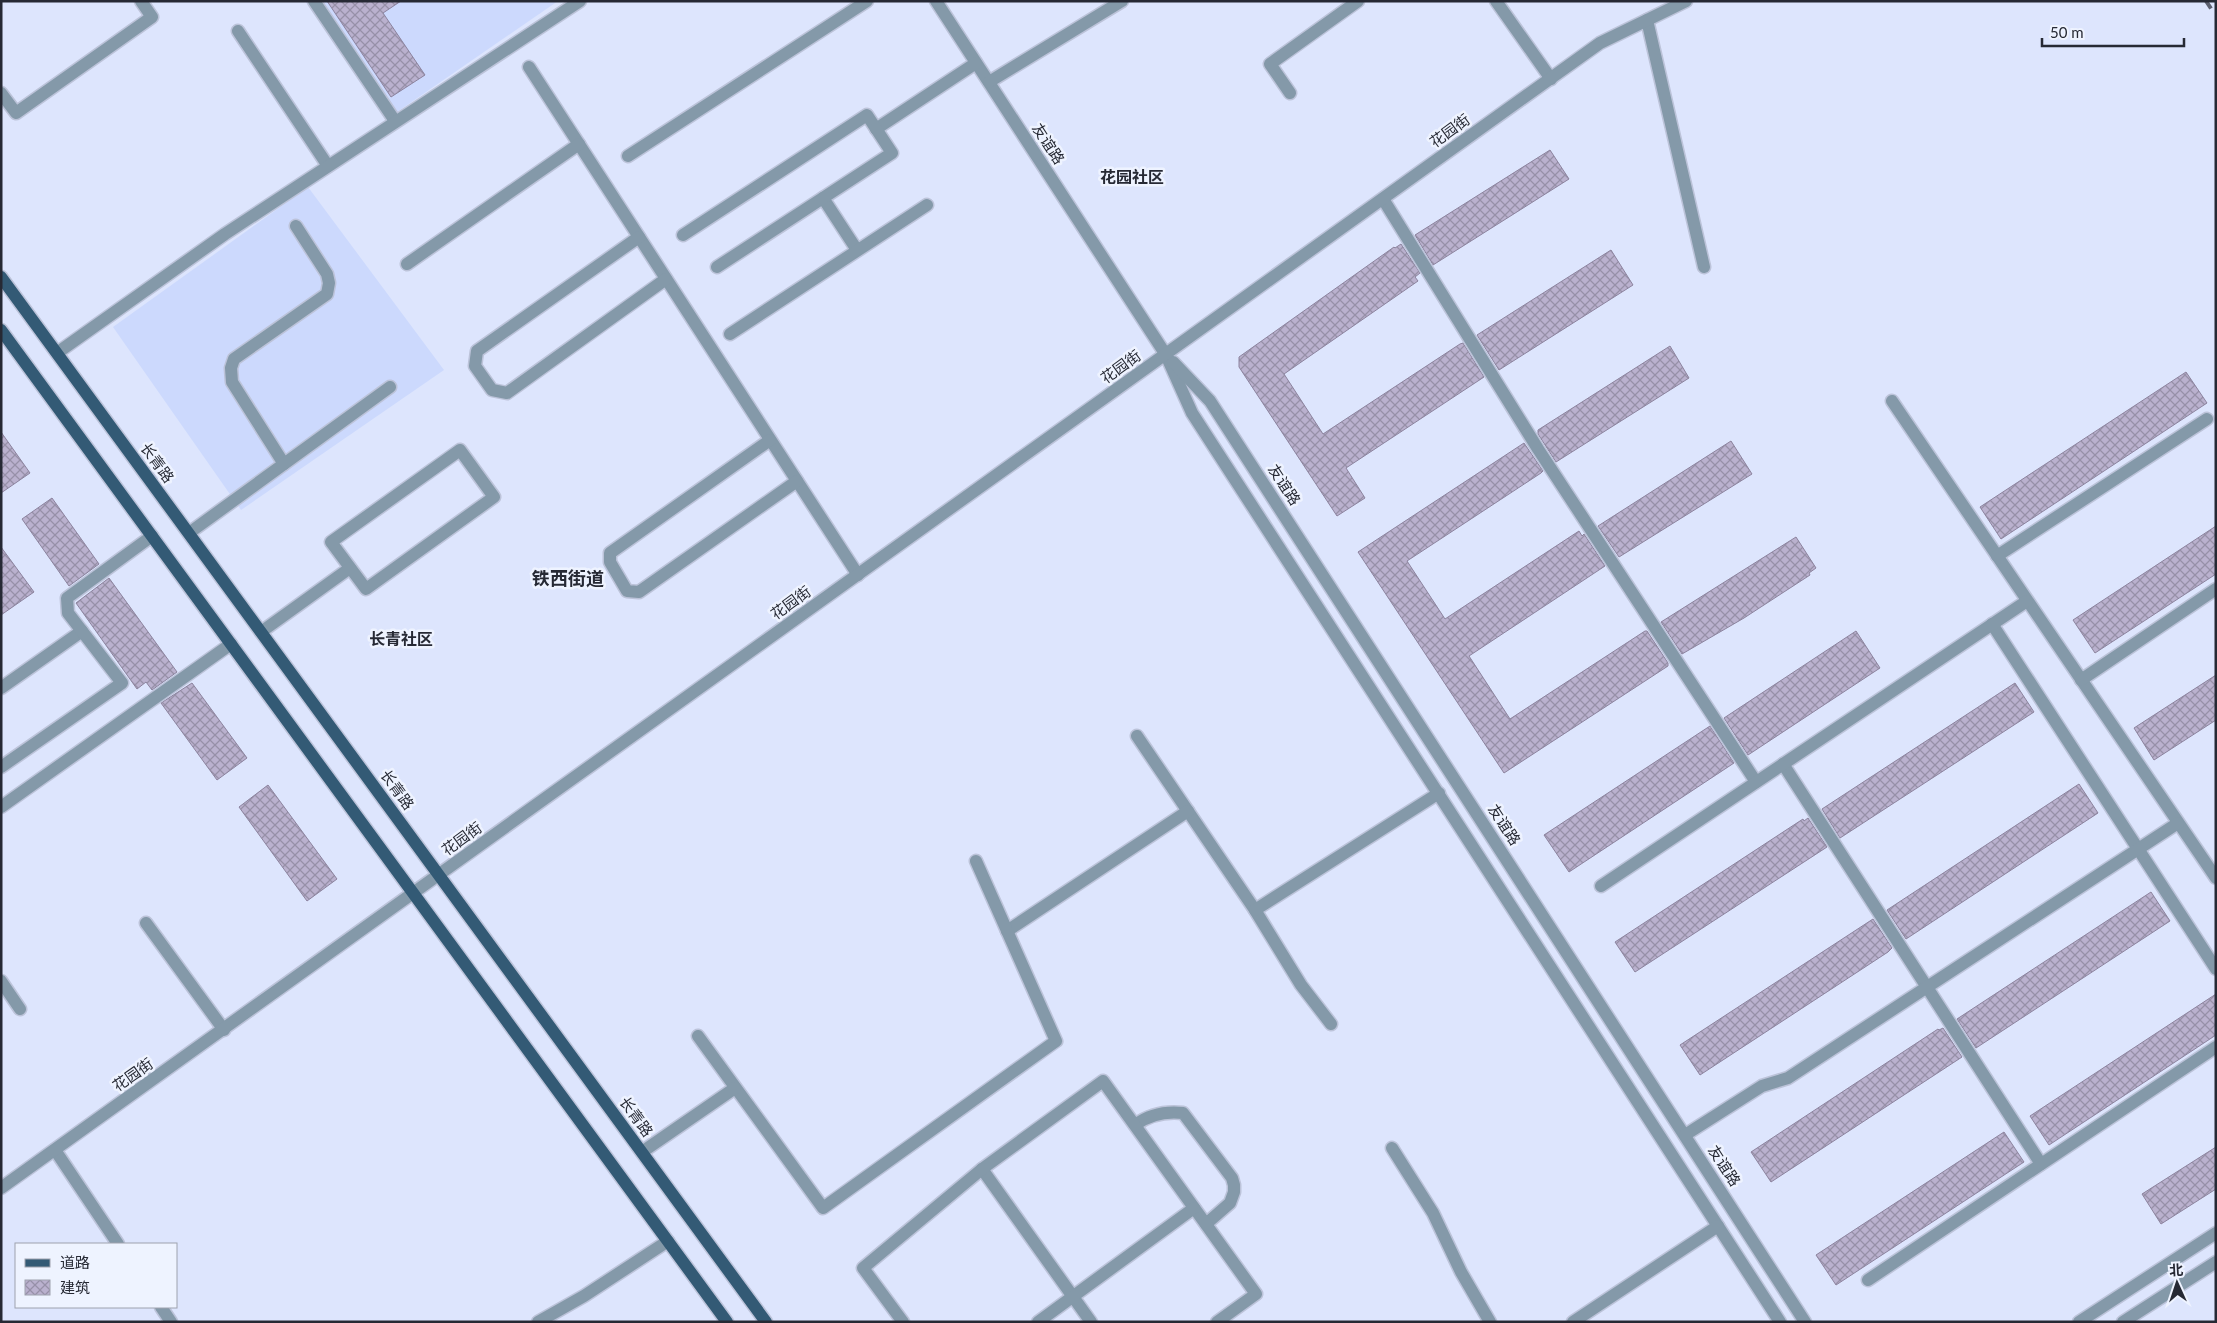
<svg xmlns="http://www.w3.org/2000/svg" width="2217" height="1323" font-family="Lato,'Noto Sans SC',sans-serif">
  <defs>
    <pattern id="building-cross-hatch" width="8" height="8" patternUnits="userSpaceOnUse" patternTransform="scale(1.25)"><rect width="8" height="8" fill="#bab1ce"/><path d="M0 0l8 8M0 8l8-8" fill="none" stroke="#9790a8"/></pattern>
  </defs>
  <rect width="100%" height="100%" fill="#dde5fd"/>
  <g fill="#ccd9fd">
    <path d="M 305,1 L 558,1 L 387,119 Z"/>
    <path d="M 308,187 L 444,370 L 241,510 L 113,327 Z"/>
  </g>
  <g fill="url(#building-cross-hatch)" stroke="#8c839e">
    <path d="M 327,1 L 401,1 L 383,13 L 425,75 L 391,97 Z"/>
    <path d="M 1550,150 L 1569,179 L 1433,265 L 1415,235 Z"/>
    <path d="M 1401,244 L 1420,273 L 1415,277 L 1418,281 L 1284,374 L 1323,434 L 1460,344 L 1463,343 L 1484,377 L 1346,468 L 1365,498 L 1337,516 L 1239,367 L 1239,357 L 1394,247 L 1395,248 Z"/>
    <path d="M 1611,250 L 1633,285 L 1499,370 L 1477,335 Z"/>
    <path d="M 1670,346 L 1689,378 L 1556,462 L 1538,434 L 1538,430 Z"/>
    <path d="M 2186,372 L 2207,403 L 2001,539 L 1980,507 Z"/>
    <path d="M 1,432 L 30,473 L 1,493 Z"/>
    <path d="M 1731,441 L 1752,474 L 1619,557 L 1598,526 Z"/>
    <path d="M 1524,443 L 1543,471 L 1541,473 L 1407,561 L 1445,619 L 1579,531 L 1582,536 L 1584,534 L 1605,566 L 1469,656 L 1510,719 L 1645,631 L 1647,631 L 1668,663 L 1668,666 L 1504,773 L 1358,552 Z"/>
    <path d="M 52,498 L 99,564 L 69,586 L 22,519 Z"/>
    <path d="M 2216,526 L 2216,574 L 2095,653 L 2073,620 Z"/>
    <path d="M 1796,537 L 1816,568 L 1809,573 L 1810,575 L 1744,618 L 1682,654 L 1661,622 Z"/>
    <path d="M 1,547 L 34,592 L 1,615 Z"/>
    <path d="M 109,578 L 177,672 L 152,690 L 146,682 L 137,689 L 76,603 Z"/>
    <path d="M 1856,631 L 1880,668 L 1748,755 L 1724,718 Z"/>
    <path d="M 2216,675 L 2216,720 L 2154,760 L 2134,728 Z"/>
    <path d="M 192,683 L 247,758 L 217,780 L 161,703 Z"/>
    <path d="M 2015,683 L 2034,712 L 1840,838 L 1822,809 Z"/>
    <path d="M 1710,726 L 1734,763 L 1569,872 L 1544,835 Z"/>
    <path d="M 2079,784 L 2098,813 L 1906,939 L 1887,910 Z"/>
    <path d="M 268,785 L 337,879 L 307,901 L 239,807 Z"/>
    <path d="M 1808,818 L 1827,847 L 1635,972 L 1615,942 L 1803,819 L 1804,821 Z"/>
    <path d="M 2151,892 L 2170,921 L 1976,1048 L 1957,1019 Z"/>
    <path d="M 1873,919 L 1892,948 L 1888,952 L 1700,1075 L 1680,1045 Z"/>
    <path d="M 2216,994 L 2216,1035 L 2049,1145 L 2030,1116 Z"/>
    <path d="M 1943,1028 L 1962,1057 L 1771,1182 L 1751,1152 L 1938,1029 L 1939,1030 Z"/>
    <path d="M 2004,1132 L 2024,1162 L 1836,1285 L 1816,1255 Z"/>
    <path d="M 2216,1147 L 2216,1189 L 2161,1224 L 2142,1194 Z"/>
  </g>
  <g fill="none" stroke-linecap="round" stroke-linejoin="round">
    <g stroke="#bcc3d9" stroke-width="15">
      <g id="minor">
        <path d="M 314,1 L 395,121"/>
        <path d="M 936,1 L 1166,355 L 1192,413 L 1780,1322"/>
        <path d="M 1496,1 L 1551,79"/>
        <path d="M 1647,20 L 1704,267"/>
        <path d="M 238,31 L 328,166"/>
        <path d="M 529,67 L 858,575"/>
        <path d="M 989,82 L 1122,1"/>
        <path d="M 1,93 L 16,113 L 152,17 L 141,1"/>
        <path d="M 1290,93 L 1270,64 L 1358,1"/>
        <path d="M 876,129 L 976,63"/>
        <path d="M 628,156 L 867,1"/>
        <path d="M 823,198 L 857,250"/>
        <path d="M 1383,199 L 1538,449 L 1756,782"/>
        <path d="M 683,235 L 867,115 L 892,153 L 717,267"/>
        <path d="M 639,237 L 477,351 L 475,366 L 492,390 L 507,393 L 666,279"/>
        <path d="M 407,264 L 579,144"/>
        <path d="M 730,334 L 927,205"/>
        <path d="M 57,353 L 225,234 L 580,1"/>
        <path d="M 1173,362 L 1210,401 L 1805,1322"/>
        <path d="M 1892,401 L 2216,878"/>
        <path d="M 770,440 L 610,553 L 610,562 L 627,591 L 639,592 L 797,481"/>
        <path d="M 460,450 L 494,497 L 366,589 L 331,542 Z"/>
        <path d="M 284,464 L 232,382 L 231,368 L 234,359 L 327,294 L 329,283 L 327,274 L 296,226"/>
        <path d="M 189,533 L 390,387"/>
        <path d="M 1997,556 L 2207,419"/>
        <path d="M 1992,624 L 2216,969"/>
        <path d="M 261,632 L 350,568"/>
        <path d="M 2081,680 L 2216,589"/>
        <path d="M 1,688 L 82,631"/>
        <path d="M 1137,736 L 1255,910 L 1301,985 L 1331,1024"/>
        <path d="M 1783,764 L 2041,1164"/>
        <path d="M 1,767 L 122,683 L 68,613 L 67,598 L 152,536"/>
        <path d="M 1,807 L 231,644"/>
        <path d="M 1601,886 L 2027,601"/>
        <path d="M 1255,910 L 1439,793"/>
        <path d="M 146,923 L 224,1030"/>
        <path d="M 1007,931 L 1188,811"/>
        <path d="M 1,981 L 20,1009"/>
        <path d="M 698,1036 L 823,1208 L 1056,1041 L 976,861"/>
        <path d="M 1135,1125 C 1150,1114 1165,1111 1183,1113 L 1232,1178 L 1234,1185 L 1234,1192 L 1230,1203 L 1206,1224"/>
        <path d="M 1685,1135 L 1762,1086 L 1788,1078 L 2178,823"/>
        <path d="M 1392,1148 L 1433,1213 L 1461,1272 L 1490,1322"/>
        <path d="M 55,1150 L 118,1244"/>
        <path d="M 642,1152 L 735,1088"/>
        <path d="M 982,1169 L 1091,1322"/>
        <path d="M 1,1188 L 1600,43 L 1686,1"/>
        <path d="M 1868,1280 L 2216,1047"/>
        <path d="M 161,1307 L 171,1322"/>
        <path d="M 538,1322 L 584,1296 L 668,1241"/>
        <path d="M 903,1322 L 863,1268 L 982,1169 L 1103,1081 L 1256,1294 L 1217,1322"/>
        <path d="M 1038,1322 L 1194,1208"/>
        <path d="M 1573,1322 L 1718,1226"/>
        <path d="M 2079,1322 L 2216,1233"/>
        <path d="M 2123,1322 L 2216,1262"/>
      </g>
    </g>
    <g stroke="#bcc3d9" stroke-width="15">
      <g id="major">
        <path d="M 1,277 L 766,1322"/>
        <path d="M 1,330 L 727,1322"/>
      </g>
    </g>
    <use href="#minor" stroke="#8499a9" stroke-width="12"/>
    <use href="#major" stroke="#335a75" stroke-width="12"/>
    <path stroke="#5c606f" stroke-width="4" stroke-dasharray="9 9" stroke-linecap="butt" d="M 2206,1 L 2216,16"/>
  </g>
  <g text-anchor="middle" stroke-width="5" stroke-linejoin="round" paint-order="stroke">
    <g font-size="15" fill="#262934" stroke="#eef3ff">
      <text transform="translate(1450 131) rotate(-36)" y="5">花园街</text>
      <text transform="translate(1048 144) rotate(57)" y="5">友谊路</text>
      <text transform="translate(1121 367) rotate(-36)" y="5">花园街</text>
      <text transform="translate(157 463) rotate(54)" y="5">长青路</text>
      <text transform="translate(1284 485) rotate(57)" y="5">友谊路</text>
      <text transform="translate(791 603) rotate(-36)" y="5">花园街</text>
      <text transform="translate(397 790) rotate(54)" y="5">长青路</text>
      <text transform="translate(1504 825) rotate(57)" y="5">友谊路</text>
      <text transform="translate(462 839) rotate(-36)" y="5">花园街</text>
      <text transform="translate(133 1075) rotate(-35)" y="5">花园街</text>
      <text transform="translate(636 1117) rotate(54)" y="5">长青路</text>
      <text transform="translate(1724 1166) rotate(57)" y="5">友谊路</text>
    </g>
    <g font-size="16" font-weight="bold" fill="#262934" stroke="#eef3ff">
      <text x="1132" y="183">花园社区</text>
      <text x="401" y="645">长青社区</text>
    </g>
    <g font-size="18" font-weight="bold" fill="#262934" stroke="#eef3ff">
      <text x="568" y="585">铁西街道</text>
    </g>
  </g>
  <rect width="2217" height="1323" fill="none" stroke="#262934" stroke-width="5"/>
  <rect x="15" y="1243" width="162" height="65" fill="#eef3ff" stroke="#9ea2ae"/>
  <rect x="25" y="1259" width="25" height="8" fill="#335a75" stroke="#9ea2ae"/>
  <text x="60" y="1268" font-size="15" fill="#262934">道路</text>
  <rect x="25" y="1280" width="25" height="15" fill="url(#building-cross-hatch)" stroke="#9ea2ae"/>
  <text x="60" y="1293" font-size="15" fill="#262934">建筑</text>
  <g transform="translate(2177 1283) rotate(357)" stroke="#eef3ff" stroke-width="4" paint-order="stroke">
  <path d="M0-4L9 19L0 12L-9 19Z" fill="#262934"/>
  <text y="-8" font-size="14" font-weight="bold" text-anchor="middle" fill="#262934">北</text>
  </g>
  <path d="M2042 38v8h142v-8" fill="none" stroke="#262934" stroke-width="2.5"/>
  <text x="2050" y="38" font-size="15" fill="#262934" stroke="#eef3ff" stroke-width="4" paint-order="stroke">50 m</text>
</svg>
